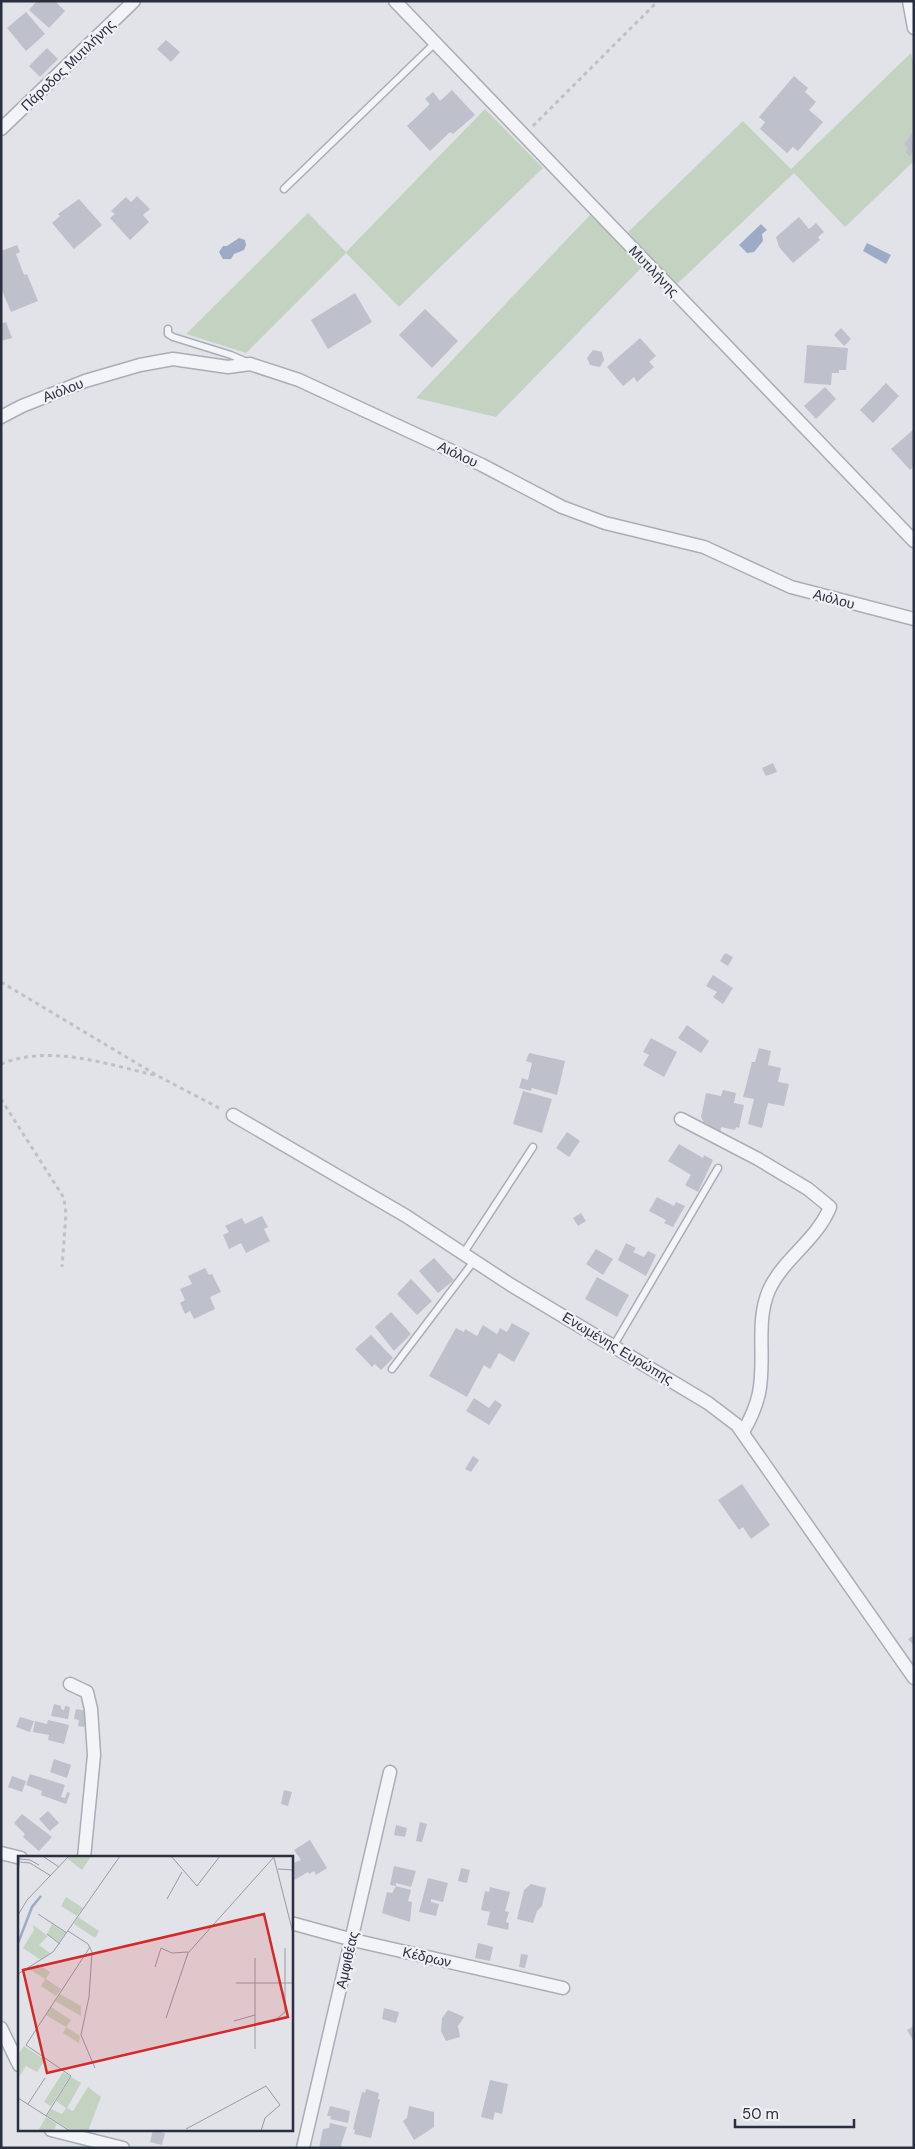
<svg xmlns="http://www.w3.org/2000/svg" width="915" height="2149" font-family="'DM Sans',sans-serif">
  <rect width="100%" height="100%" fill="#e1e3e9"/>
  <g fill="#c4d2c2">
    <path d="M 911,53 L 914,66 L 914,161 L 845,227 L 794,173 L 676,285 L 628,232 L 743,121 L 791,169 Z"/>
    <path d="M 485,109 L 543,168 L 399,307 L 346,253 L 246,353 L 186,334 L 308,213 L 346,252 Z"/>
    <path d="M 590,215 L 642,267 L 496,417 L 416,398 Z"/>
  </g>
  <g fill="#9dabc7">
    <path d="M 761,224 L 767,230 L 762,234 L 763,241 L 754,252 L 747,253 L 739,245 Z"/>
    <path d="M 239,238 L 245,240 L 246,245 L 244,250 L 234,254 L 231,259 L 223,259 L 219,252 L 223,246 L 227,246 Z"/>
    <path d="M 867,243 L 891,255 L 886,264 L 863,251 Z"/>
  </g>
  <g fill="#bec1cb">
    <path d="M 37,1 L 55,1 L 65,11 L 49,28 L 29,10 Z"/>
    <path d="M 26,12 L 45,34 L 26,51 L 7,28 Z"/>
    <path d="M 166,40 L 180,52 L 171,62 L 157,49 Z"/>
    <path d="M 47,48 L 58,59 L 40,77 L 29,66 Z"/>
    <path d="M 794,76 L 808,88 L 805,92 L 816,102 L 809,110 L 823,122 L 798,151 L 793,147 L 787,153 L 760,129 L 765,122 L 759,117 Z"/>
    <path d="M 452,90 L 475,115 L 453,134 L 450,132 L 430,151 L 407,126 L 430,104 L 425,99 L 433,92 L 440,101 Z"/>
    <path d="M 912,134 L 914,151 L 910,156 L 905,152 L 908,148 L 904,144 Z"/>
    <path d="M 137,196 L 150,209 L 143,215 L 149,222 L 130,240 L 110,218 L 115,214 L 111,211 L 126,197 L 131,202 Z"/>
    <path d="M 79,199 L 102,225 L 74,249 L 52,223 L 60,216 L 58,214 Z"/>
    <path d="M 799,217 L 809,229 L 816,223 L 824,232 L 818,237 L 820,240 L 793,263 L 779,247 L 776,237 Z"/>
    <path d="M 17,245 L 20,252 L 16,254 L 24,275 L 27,274 L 38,301 L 11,312 L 1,288 L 1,251 Z"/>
    <path d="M 355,293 L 372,322 L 328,349 L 311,320 Z"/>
    <path d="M 425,309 L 458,341 L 432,368 L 399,335 Z"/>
    <path d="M 6,322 L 12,338 L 1,341 L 1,324 Z"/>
    <path d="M 841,328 L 851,339 L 844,346 L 834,335 Z"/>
    <path d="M 640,338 L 656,356 L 649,362 L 654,367 L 637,382 L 634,377 L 623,386 L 607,367 Z"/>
    <path d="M 807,345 L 848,348 L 846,370 L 839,370 L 839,373 L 832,373 L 831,385 L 804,383 Z"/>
    <path d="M 593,350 L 602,352 L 604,360 L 600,367 L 590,365 L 587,358 Z"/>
    <path d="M 886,383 L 899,396 L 873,423 L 860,410 Z"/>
    <path d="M 825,387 L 836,399 L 816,419 L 804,406 Z"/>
    <path d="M 914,429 L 914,466 L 910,470 L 891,449 Z"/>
    <path d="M 773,763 L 777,772 L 766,776 L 762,768 Z"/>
    <path d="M 725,953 L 733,957 L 728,966 L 720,961 Z"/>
    <path d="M 713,975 L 733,988 L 723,1004 L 713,997 L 717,992 L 706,986 Z"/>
    <path d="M 687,1025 L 709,1041 L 701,1053 L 678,1038 Z"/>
    <path d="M 651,1038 L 677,1052 L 664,1077 L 643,1065 L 649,1055 L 643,1052 Z"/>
    <path d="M 759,1048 L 771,1051 L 768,1065 L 781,1068 L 778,1082 L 789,1084 L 784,1106 L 768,1103 L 762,1128 L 748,1124 L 754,1099 L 743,1097 L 752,1062 L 755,1062 Z"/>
    <path d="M 529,1053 L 565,1061 L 557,1095 L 532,1088 L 531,1091 L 519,1088 L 522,1078 L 528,1080 L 532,1063 L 526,1061 Z"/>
    <path d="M 723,1090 L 736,1093 L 734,1103 L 744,1105 L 739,1128 L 736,1127 L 735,1130 L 721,1127 L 720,1134 L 707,1132 L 708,1124 L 704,1123 L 701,1117 L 706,1093 L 721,1096 Z"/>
    <path d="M 523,1091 L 552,1099 L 542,1133 L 513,1124 Z"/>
    <path d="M 567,1132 L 580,1141 L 569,1157 L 556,1148 Z"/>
    <path d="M 679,1144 L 703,1158 L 704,1155 L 713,1160 L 698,1192 L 685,1185 L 691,1175 L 668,1161 Z"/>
    <path d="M 657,1197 L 674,1206 L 676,1202 L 685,1206 L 673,1227 L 664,1223 L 666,1220 L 649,1211 Z"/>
    <path d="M 581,1213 L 586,1221 L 578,1226 L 573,1218 Z"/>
    <path d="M 262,1216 L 268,1227 L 264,1229 L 270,1241 L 246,1253 L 241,1243 L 229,1249 L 223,1235 L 229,1232 L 225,1226 L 242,1218 L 245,1224 Z"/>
    <path d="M 626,1243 L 636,1248 L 633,1252 L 644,1257 L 648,1251 L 656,1255 L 646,1276 L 618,1260 Z"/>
    <path d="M 596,1249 L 613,1259 L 603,1275 L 586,1264 Z"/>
    <path d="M 434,1258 L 454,1280 L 438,1293 L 419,1271 Z"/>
    <path d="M 205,1268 L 209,1275 L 212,1274 L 221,1292 L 210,1297 L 215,1309 L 194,1319 L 190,1311 L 185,1314 L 180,1303 L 185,1300 L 180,1289 L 192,1284 L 188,1276 Z"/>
    <path d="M 597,1277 L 629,1295 L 617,1317 L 585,1299 Z"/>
    <path d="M 411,1279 L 432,1301 L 417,1315 L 397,1294 Z"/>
    <path d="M 391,1312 L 411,1334 L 394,1351 L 375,1327 Z"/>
    <path d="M 512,1323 L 530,1333 L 514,1362 L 499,1353 L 490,1369 L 484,1365 L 467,1397 L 429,1376 L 456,1328 L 464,1332 L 465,1329 L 477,1336 L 483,1325 L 497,1334 L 500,1328 L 507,1332 Z"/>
    <path d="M 371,1335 L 393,1358 L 381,1370 L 375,1364 L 372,1367 L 355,1349 Z"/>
    <path d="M 474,1398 L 489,1408 L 495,1400 L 502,1405 L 489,1425 L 466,1411 Z"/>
    <path d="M 473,1456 L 479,1460 L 471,1472 L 465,1469 Z"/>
    <path d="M 742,1484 L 770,1525 L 751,1539 L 743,1527 L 739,1530 L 718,1500 Z"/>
    <path d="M 914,1635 L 914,1646 L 908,1639 Z"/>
    <path d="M 54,1704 L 61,1706 L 61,1709 L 64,1710 L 65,1706 L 70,1707 L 68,1719 L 51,1716 Z"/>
    <path d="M 76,1709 L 88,1711 L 84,1727 L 78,1726 L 79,1720 L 74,1719 Z"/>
    <path d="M 20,1717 L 34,1721 L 30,1732 L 16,1727 Z"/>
    <path d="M 48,1720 L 69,1725 L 64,1744 L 48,1740 L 49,1735 L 33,1732 L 35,1721 L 47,1724 Z"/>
    <path d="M 54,1759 L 71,1765 L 67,1778 L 50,1772 Z"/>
    <path d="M 30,1774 L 65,1785 L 61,1797 L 65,1798 L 67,1792 L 70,1793 L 66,1804 L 41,1795 L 42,1791 L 26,1785 Z"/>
    <path d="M 12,1776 L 26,1781 L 22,1792 L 8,1787 Z"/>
    <path d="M 284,1790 L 292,1792 L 288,1806 L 281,1804 Z"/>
    <path d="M 48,1811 L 59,1823 L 50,1831 L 39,1819 Z"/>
    <path d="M 22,1814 L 52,1837 L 39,1851 L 23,1837 L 25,1834 L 14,1823 Z"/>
    <path d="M 420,1822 L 427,1824 L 422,1842 L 416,1841 Z"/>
    <path d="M 396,1825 L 407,1828 L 405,1837 L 394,1835 Z"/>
    <path d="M 310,1840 L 327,1868 L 316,1875 L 314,1871 L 309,1874 L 308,1872 L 291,1882 L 291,1864 L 301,1860 L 294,1850 Z"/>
    <path d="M 394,1866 L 416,1871 L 411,1887 L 396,1883 L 396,1886 L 390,1885 Z"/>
    <path d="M 461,1868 L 470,1870 L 467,1883 L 458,1881 Z"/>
    <path d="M 428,1878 L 448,1883 L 443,1902 L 431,1899 L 431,1902 L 439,1904 L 436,1916 L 419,1912 Z"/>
    <path d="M 531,1884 L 546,1888 L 542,1906 L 537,1911 L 533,1923 L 517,1919 L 524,1890 Z"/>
    <path d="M 396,1886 L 411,1890 L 408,1901 L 412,1902 L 410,1922 L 382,1913 L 387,1892 L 392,1893 Z"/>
    <path d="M 490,1887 L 510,1892 L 505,1911 L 509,1912 L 506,1922 L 509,1923 L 508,1930 L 487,1925 L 490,1912 L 481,1910 L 485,1891 L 489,1892 Z"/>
    <path d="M 478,1943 L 493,1947 L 490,1961 L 475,1958 Z"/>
    <path d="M 521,1954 L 528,1955 L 525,1968 L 519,1967 Z"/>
    <path d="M 384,2008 L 399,2012 L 396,2023 L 382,2019 Z"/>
    <path d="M 448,2010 L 464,2017 L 458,2026 L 460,2037 L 446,2041 L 441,2031 L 442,2018 Z"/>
    <path d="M 914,2026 L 914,2042 L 907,2030 Z"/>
    <path d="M 490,2080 L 508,2084 L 502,2114 L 495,2112 L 493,2120 L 481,2117 Z"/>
    <path d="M 366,2089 L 379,2093 L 378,2099 L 380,2099 L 371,2138 L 354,2134 L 355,2130 L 353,2129 L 362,2092 L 365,2093 Z"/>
    <path d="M 330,2106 L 350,2111 L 348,2123 L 330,2119 L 331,2116 L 327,2116 Z"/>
    <path d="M 409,2106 L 434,2112 L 434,2127 L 414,2140 L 403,2121 L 407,2118 Z"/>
    <path d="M 330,2123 L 347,2127 L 341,2145 L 343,2148 L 319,2148 L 323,2129 L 329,2128 Z"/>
    <path d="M 153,2130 L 165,2133 L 162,2145 L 150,2142 Z"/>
  </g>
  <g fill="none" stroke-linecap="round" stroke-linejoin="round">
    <g stroke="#aaadb6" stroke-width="9">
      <g id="service">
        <path d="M 284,189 L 435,43"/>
        <path d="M 168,329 L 168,334 L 173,337 L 231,355 L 247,362"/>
        <path d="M 463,1254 L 533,1147"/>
        <path d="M 614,1345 L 718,1168"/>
        <path d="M 392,1369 L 474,1261"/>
      </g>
    </g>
    <g stroke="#aaadb6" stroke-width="15">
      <g id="minor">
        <path d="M 395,1 L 914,541"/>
        <path d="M 909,1 L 914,28"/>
        <path d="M 1,129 L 134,1"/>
        <path d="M 1,417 L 22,406 L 85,381 L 140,365 L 173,359 L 228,367 L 250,364 L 299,380 L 342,400 L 482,465 L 562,507 L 605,523 L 704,547 L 791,587 L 914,619"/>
        <path d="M 233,1115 L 406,1216 L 511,1285 L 708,1403 L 737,1425 L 914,1678"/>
        <path d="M 681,1119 L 758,1159 L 808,1189 L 830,1207 C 817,1240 783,1259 769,1290 C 755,1322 766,1360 759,1393 C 756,1407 750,1420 743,1432"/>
        <path d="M 70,1684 L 87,1692 L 91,1709 L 94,1755 L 84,1858"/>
        <path d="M 1,1853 L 21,1858"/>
        <path d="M 291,1923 L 353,1940 L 563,1988"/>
        <path d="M 1,2028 L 19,2065"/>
        <path d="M 51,2130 L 123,2148"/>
        <path d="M 303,2148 L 390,1772"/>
      </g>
    </g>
    <g stroke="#bfc1c7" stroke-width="3" stroke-dasharray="4 4" stroke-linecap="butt">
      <path d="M 533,126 L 658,1"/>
      <path d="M 1,982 L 158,1076 L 221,1109"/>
      <path d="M 1,1064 C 50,1044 106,1064 154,1075"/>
      <path d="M 1,1099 L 64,1198 L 66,1214 L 62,1267"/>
    </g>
    <use href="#service" stroke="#f3f4f7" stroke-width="6"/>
    <use href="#minor" stroke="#f3f4f7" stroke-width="12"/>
  </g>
  <g text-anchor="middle" stroke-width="4.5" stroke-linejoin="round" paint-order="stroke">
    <g font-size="14" fill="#2a2f40" stroke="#f0f2f6">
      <text transform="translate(68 65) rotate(-44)" y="5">Πάροδος Μυτιλήνης</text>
      <text transform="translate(654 271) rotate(46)" y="5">Μυτιλήνης</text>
      <text transform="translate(63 390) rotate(-21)" y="5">Αιόλου</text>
      <text transform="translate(458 454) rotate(25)" y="5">Αιόλου</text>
      <text transform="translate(834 599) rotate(15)" y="5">Αιόλου</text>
      <text transform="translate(618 1348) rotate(31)" y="5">Ενωμένης Ευρώπης</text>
      <text transform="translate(427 1957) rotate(13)" y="5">Κέδρων</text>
      <text transform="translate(347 1960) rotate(-77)" y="5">Αμφιθέας</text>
    </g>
  </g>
  <g transform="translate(18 1856)">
    <rect width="275" height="275" fill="#e1e3e9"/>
    <path d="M 51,0 L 73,0 L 64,14 L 50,3 ZM 48,41 L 65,52 L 59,60 L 43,50 ZM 60,61 L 81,75 L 77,82 L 56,68 ZM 34,68 L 48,77 L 41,86 L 29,78 ZM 15,69 L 30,80 L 21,89 L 32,97 L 23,104 L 5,92 L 16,74 ZM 20,108 L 32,116 L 28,123 L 43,133 L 38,140 L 23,130 L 27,123 L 11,113 ZM 42,138 L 63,150 L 63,160 L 37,145 ZM 33,151 L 53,164 L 48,171 L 62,180 L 61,187 L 45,177 L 48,171 L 28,159 ZM 6,190 L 27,204 L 19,216 L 8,210 L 0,222 L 0,199 ZM 45,216 L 52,220 L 33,250 L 26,246 ZM 53,221 L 63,227 L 49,252 L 55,255 L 70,231 L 83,241 L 70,275 L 54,275 L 29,260 L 33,253 L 44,258 L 48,252 L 38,245 ZM 28,261 L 39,268 L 35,275 L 20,275 Z" fill="#c4d2c2"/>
    <path fill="none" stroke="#9dabc7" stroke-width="2.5" d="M 0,87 L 14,51 L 23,40"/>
    <path fill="none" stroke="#989ba5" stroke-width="1" d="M 153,0 L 179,30 L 202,0M 26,1 L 41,11M 256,2 L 275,77M 2,3 L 12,4 L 21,9M 2,6 L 12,7 L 33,20M 260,13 L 275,14M 0,17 L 2,0M 149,43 L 164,16M 20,58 L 49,77M 0,59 L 9,44 L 51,0M 50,75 L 70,88 L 74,96 L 71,141 L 63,179 L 77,212M 29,78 L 42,88M 137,111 L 143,92 L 154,97 L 170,96M 0,118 L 35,96 L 102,0M 218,127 L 275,127M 148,162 L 170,97 L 256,1M 216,165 L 237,159M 255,166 L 267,156 L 267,92M 237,193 L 237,102M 0,242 L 52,275M 10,248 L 27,222M 28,260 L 53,220 L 8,189 L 72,91M 168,273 L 248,230 L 262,249 L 247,262 L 243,275"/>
    <path fill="#d62828" fill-opacity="0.15" stroke="#d62828" stroke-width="2.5" d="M 246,58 L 270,161 L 29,217 L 5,114 Z"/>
    <rect width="275" height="275" fill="none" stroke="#2a2f40" stroke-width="2.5"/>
  </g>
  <rect width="915" height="2149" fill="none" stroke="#2a2f40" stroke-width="5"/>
  <path d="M735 2119v8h119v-8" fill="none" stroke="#2a2f40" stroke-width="2.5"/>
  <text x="742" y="2119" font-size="15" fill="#2a2f40" stroke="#f0f2f6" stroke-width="4" paint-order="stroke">50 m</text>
</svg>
